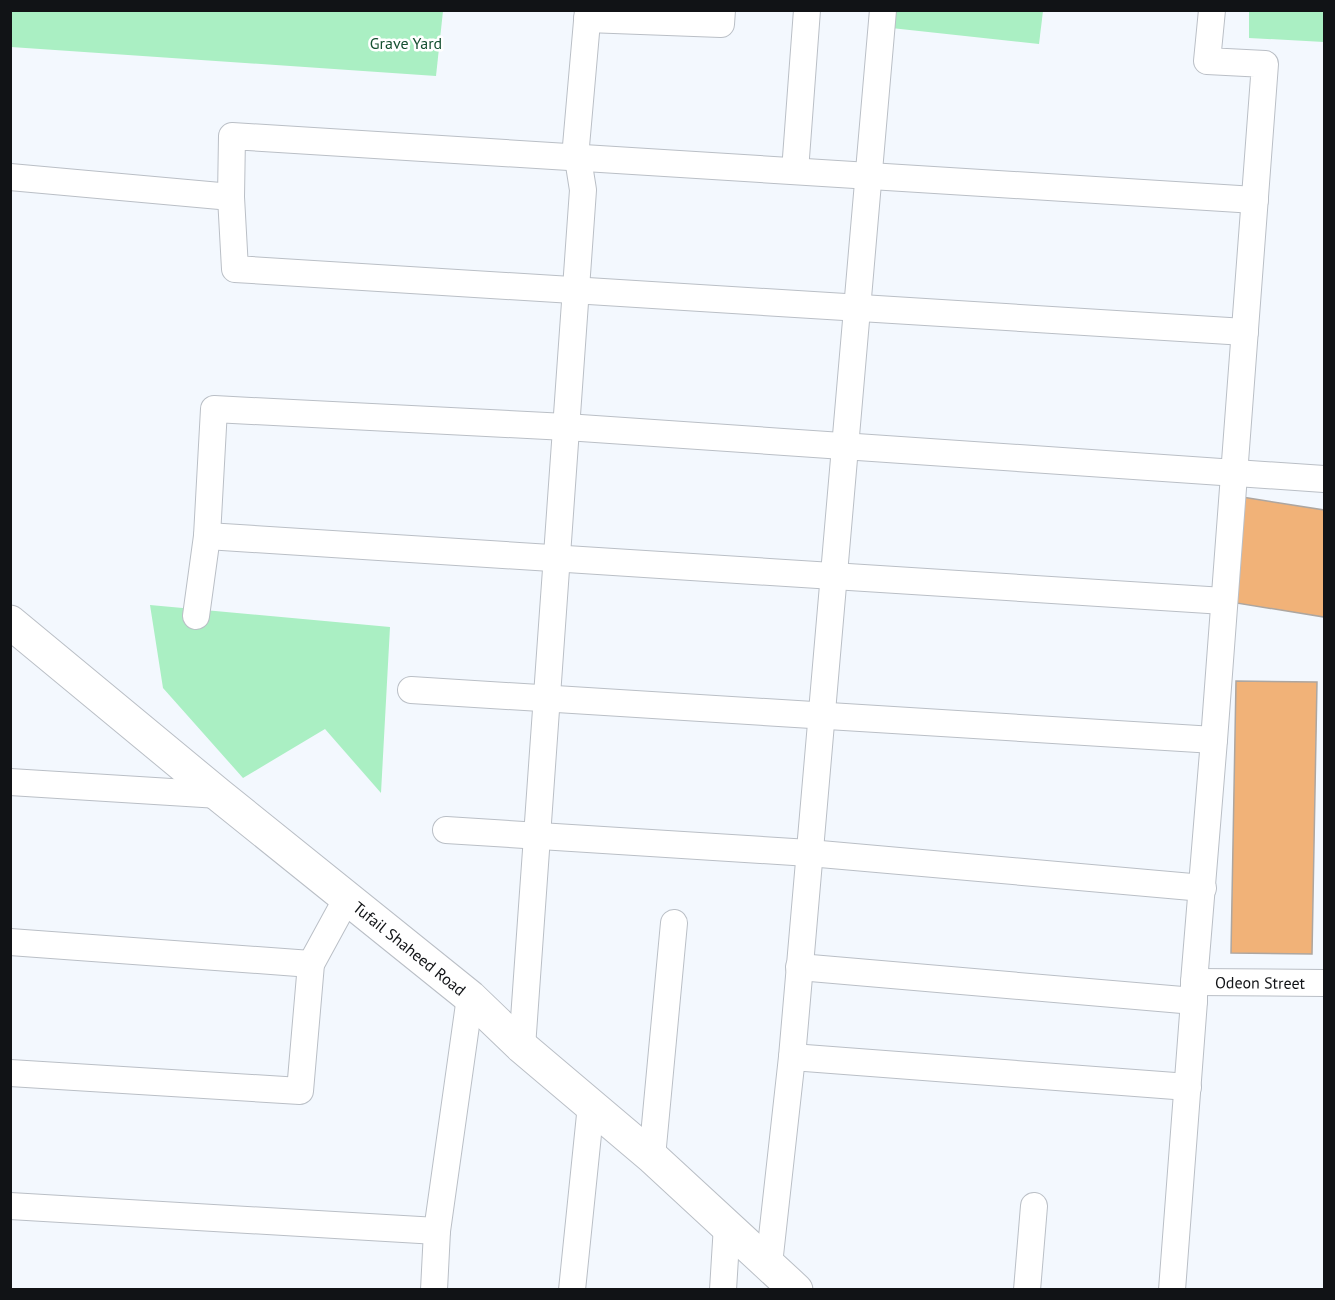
<svg xmlns="http://www.w3.org/2000/svg" width="1335" height="1300" font-family="'PT Sans',sans-serif">
  <rect width="100%" height="100%" fill="#f3f8fe"/>
  <g fill="#aaefc3">
    <path d="M 10,11 L 11,10 L 443,11 L 436,76 L 11,47 Z"/>
    <path d="M 883,11 L 1043,11 L 1039,44 L 882,27 Z"/>
    <path d="M 1249,11 L 1324,11 L 1324,42 L 1249,38 Z"/>
    <path d="M 150,605 L 390,627 L 381,793 L 325,729 L 243,778 L 163,688 Z"/>
  </g>
  <g fill="#f1b278" stroke="#ada6a0" stroke-width="1.5">
    <path d="M 1242,497 L 1324,510 L 1324,617 L 1224,601 Z"/>
    <path d="M 1236,681 L 1317,682 L 1312,954 L 1231,953 Z"/>
  </g>
  <g fill="none" stroke-linecap="round" stroke-linejoin="round">
    <g stroke="#babfc6" stroke-width="28">
      <g id="street">
        <path d="M 587,19 L 721,24 L 722,10"/>
        <path d="M 795,171 L 807,10"/>
        <path d="M 10,177 L 231,197 L 235,269 L 1245,332"/>
        <path d="M 231,197 L 232,136 L 1255,200"/>
        <path d="M 207,536 L 1224,601"/>
        <path d="M 196,616 L 207,536 L 214,409 L 566,427 L 1324,479"/>
        <path d="M 411,690 L 1214,740"/>
        <path d="M 10,782 L 219,795"/>
        <path d="M 446,830 L 809,853 L 1203,888"/>
        <path d="M 10,942 L 311,964"/>
        <path d="M 799,967 L 1194,1001"/>
        <path id="s1" d="M 1194,982 L 1324,983"/>
        <path d="M 522,1047 L 583,190 L 576,146 L 588,10"/>
        <path d="M 792,1057 L 1188,1087"/>
        <path d="M 10,1073 L 300,1091 L 311,964 L 347,898"/>
        <path d="M 652,1157 L 674,923"/>
        <path d="M 10,1206 L 437,1231"/>
        <path d="M 769,1264 L 792,1057 L 883,10"/>
        <path d="M 434,1290 L 437,1231 L 470,997"/>
        <path d="M 572,1290 L 591,1105"/>
        <path d="M 723,1290 L 727,1225"/>
        <path d="M 1027,1290 L 1034,1206"/>
        <path d="M 1172,1290 L 1194,1001 L 1194,982 L 1214,740 L 1265,64 L 1207,61 L 1212,10"/>
      </g>
    </g>
    <g stroke="#babfc6" stroke-width="35">
      <g id="secondary">
        <path id="s2" d="M 10,622 L 219,795 L 470,997 L 522,1047 L 652,1157 L 796,1290"/>
      </g>
    </g>
    <use href="#street" stroke="#fff" stroke-width="26"/>
    <use href="#secondary" stroke="#fff" stroke-width="33"/>
  </g>
  <g text-anchor="middle" stroke-width="5" stroke-linejoin="round" paint-order="stroke">
    <g font-size="16" fill="#155031" stroke="#fff">
      <text x="406" y="49">Grave Yard</text>
    </g>
    <g font-size="16" fill="#111316" stroke="#fff">
      <text dy="6" stroke="none"><textPath href="#s2" startOffset="516">Tufail Shaheed Road</textPath></text>
      <text dy="6" stroke="none"><textPath href="#s1" startOffset="66">Odeon Street</textPath></text>
    </g>
  </g>
  <rect width="1335" height="1300" fill="none" stroke="#111316" stroke-width="24"/>
</svg>
